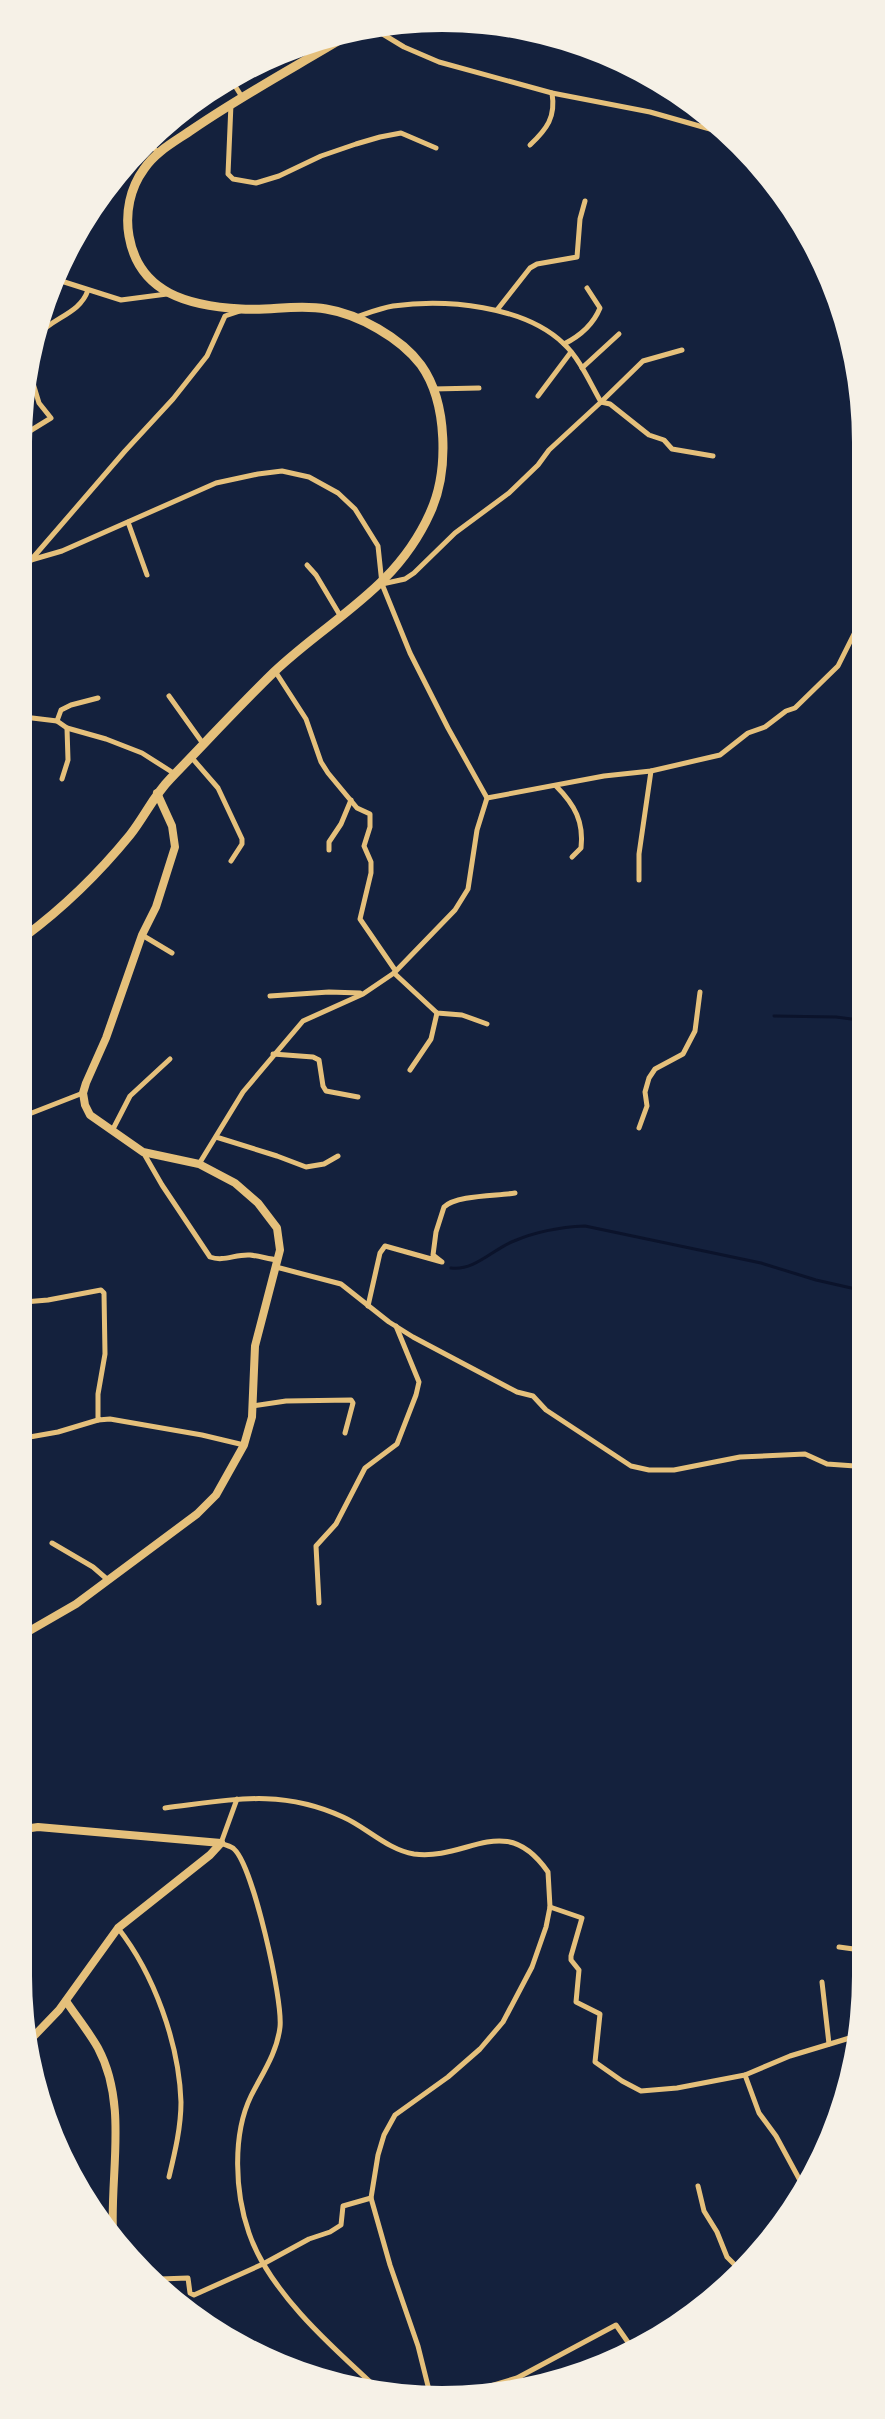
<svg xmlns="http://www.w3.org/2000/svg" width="885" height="2419" font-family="'Libre Baskerville',serif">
  <rect width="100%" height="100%" fill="#14213d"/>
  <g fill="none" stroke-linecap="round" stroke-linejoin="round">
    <g stroke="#0b132b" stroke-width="3">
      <path d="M 774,1016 L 836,1017 L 859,1020"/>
      <path d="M 451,1268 C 475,1271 493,1249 514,1241 C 535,1232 562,1227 585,1226 L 761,1263 L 816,1280 L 860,1290"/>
    </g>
    <g stroke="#e5c07b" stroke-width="5">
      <path d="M 376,30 L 404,47 L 439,62 L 552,93 L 650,112 L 717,131"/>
      <path d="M 232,81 L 242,97"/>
      <path d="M 231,104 L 228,174 L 233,179 L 256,183 L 279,176 L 321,156 L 356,144 L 380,137 L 401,133 L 436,148"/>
      <path d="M 150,145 L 159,153"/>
      <path d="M 530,145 C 547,129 556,117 552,93"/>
      <path d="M 58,280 L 121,300 L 167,294"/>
      <path d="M 497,310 L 530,268 L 537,264 L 577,257 L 580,219 L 585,201"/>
      <path d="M 356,317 C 368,313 381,308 393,306 C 445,299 524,305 564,344 C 580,359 590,383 601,402 L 549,450 L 538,465 L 509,493 L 455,533 L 414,573 L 405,579 L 382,584"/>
      <path d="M 38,335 C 53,317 80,314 88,290"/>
      <path d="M 564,344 C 580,336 593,325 600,308 L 587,288"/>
      <path d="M 582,368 L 619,334"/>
      <path d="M 433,389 L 479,388"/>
      <path d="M 538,396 L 571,352"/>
      <path d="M 601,402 L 610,404 L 649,435 L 664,440 L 672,449 L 713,456"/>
      <path d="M 601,402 L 643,361 L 682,350"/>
      <path d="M 25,434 L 51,418 L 39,403 L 32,380"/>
      <path d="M 128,522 L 147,575"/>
      <path d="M 31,560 L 62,551 L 216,483 L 258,474 L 282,471 L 309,477 L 338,493 L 355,509 L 378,546 L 382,584 L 410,653 L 448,728 L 487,798 L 477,830 L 468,889 L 455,910 L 394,973 L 363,994 L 303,1021 L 243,1092 L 199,1164"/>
      <path d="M 307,565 L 316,575 L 341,617"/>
      <path d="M 24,568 L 125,451 L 173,399 L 207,356 L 225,316 L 240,311"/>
      <path d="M 275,671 L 306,719 L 321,762 L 328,773 L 357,808 L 370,814 L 370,827 L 364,846 L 371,862 L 371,873 L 360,919 L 395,970"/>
      <path d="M 169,696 L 204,745"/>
      <path d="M 24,717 L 57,721 L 67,728 L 106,739 L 142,753 L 175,774"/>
      <path d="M 57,721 L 61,710 L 71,705 L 98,698"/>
      <path d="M 192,758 L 218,788 L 242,839 L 242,844 L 231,861"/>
      <path d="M 62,779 L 68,760 L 67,728"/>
      <path d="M 556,786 C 575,805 584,822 581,848 L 572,857"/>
      <path d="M 487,798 L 604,776 L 651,771 L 720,755 L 748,733 L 765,727 L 786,711 L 795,708 L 838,666 L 858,626"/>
      <path d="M 329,850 L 329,842 L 341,824 L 351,800"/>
      <path d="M 639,880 L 639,854 L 651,771"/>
      <path d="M 142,935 L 172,953"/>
      <path d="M 394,973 L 437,1013 L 462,1015 L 487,1024"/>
      <path d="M 270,996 L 329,992 L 360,993"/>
      <path d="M 273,1054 L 313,1057 L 319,1060 L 323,1086 L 326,1091 L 358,1097"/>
      <path d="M 410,1070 L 431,1039 L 437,1013"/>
      <path d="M 24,1116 L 83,1093"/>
      <path d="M 639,1128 L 647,1106 L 645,1092 L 649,1078 L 655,1069 L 683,1054 L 695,1031 L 700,992"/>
      <path d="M 112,1131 L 130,1096 L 170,1059"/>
      <path d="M 216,1137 L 277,1156 L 306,1167 L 324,1164 L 338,1156"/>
      <path d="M 143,1152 L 162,1185 L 210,1257 C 224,1262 235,1254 250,1255 C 259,1256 269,1259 278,1260"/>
      <path d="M 276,1267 L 341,1284 L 389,1322 L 413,1337 L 517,1392 L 533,1396 L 546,1410 L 631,1466 L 649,1470 L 674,1470 L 740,1457 L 805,1454 L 827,1464 L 855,1466 L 860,1470"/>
      <path d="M 24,1302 L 48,1300 L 101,1290 L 104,1293 L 105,1354 L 98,1394 L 98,1420 L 110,1419 L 202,1435 L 244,1445"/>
      <path d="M 368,1306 L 380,1253 L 385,1246 L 442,1262 L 433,1255 L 436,1232 L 444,1207 C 456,1195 497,1196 515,1193"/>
      <path d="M 252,1406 L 286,1401 L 351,1400 L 353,1403 L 345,1433"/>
      <path d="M 24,1438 L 58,1432 L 98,1420"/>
      <path d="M 52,1543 L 93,1567 L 108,1580"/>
      <path d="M 319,1603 L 316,1546 L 336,1524 L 365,1468 L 397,1444 L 416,1395 L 419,1382 L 396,1326"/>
      <path d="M 237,1799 L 221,1843 C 224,1845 231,1846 234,1849 C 253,1866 283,2000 280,2027 C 277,2053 262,2074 251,2096 C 232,2135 235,2193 249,2233 C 269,2292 333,2348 378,2389"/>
      <path d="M 165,1808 C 231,1800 280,1788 343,1817 C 366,1827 388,1850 414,1854 C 468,1861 505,1810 548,1872 L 550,1907 L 546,1927 L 532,1967 L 503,2022 L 480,2049 L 448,2077 L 395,2115 L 384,2135 L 378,2155 L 371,2198 L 390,2265 L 418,2346 L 429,2390"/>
      <path d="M 550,1907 L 582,1918 L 571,1956 L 571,1960 L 579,1970 L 576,2002 L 600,2014 L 595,2062 L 622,2081 L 641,2091 L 677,2088 L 745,2075 L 790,2056 L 853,2037"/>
      <path d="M 118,1928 C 154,1974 179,2043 181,2102 C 181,2127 175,2152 169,2177"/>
      <path d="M 839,1947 L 861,1950"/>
      <path d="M 822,1982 L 829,2044"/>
      <path d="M 745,2075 L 759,2113 L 776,2136 L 803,2186"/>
      <path d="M 698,2186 L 704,2211 L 717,2232 L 727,2257 L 737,2267"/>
      <path d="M 160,2279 L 188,2278 L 190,2293 L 194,2295 L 263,2264 L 309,2239 L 330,2232 L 341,2225 L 343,2206 L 371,2198"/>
      <path d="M 484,2388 L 517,2378 L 616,2325 L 632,2348"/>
    </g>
    <g stroke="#e5c07b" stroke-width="8">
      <path d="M 24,1634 L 76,1604 L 197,1514 L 216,1495 L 244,1445 L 252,1417 L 255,1346 L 280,1250 L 277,1228 L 258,1203 L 235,1183 L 199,1164 L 143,1152 L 90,1115 L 85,1105 L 83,1093 L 86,1083 L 106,1038 L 142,935 L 156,907 L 175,847 L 172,826 L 157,793"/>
      <path d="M 24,1829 L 38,1827 L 221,1843"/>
      <path d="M 66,2001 C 76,2016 89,2032 98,2048 C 128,2104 110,2172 113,2232"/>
      <path d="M 34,2036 L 59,2010 L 118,1928 L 210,1855 L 221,1843"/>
    </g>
    <path stroke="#e5c07b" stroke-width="9" d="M 24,937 C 63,908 99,873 130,835 C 145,816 154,795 171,778 C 205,743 239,706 274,672 C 331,618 396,589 430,513 C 449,472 448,403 421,365 C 401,338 358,314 326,309 C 298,304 269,311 241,309 C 190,306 139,294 129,236 C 125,213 130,188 144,169 C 156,151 176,141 193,129 C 241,96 293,68 343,38"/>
  </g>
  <path d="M0 0H885V2419H0ZM442 32H442A410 410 0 0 1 852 442V1976A410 410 0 0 1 442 2386H442A410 410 0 0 1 32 1976V442A410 410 0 0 1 442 32Z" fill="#f6f1e7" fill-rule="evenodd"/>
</svg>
